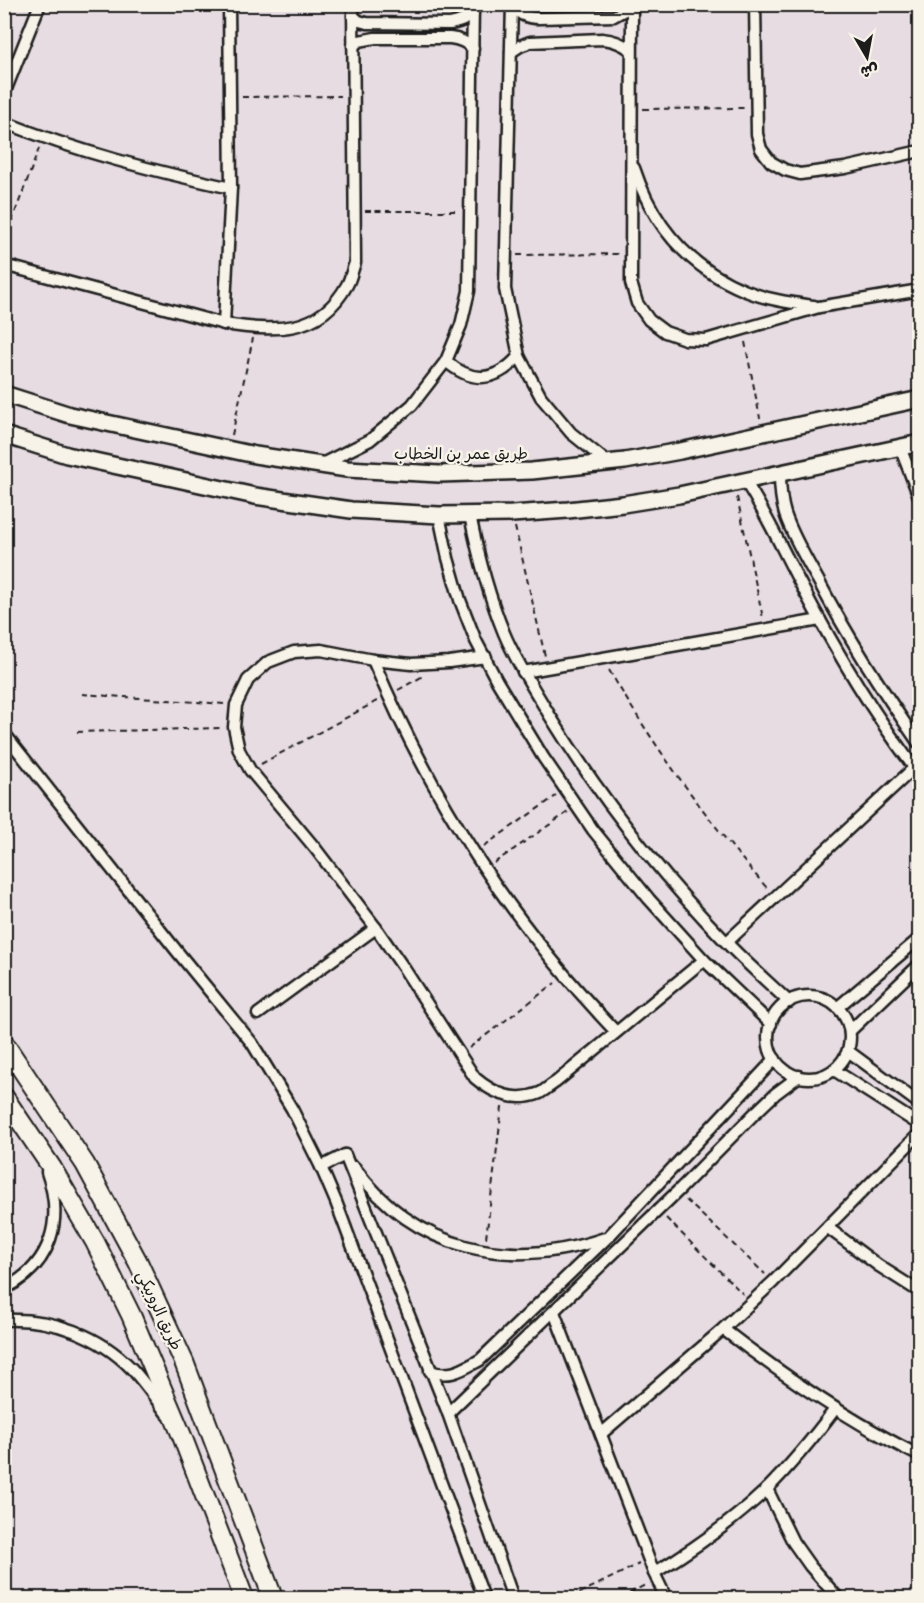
<svg xmlns="http://www.w3.org/2000/svg" width="924" height="1603" font-family="Delius,'Playpen Sans Arabic',sans-serif">
  <rect width="100%" height="100%" fill="#e7dce2"/>
  <filter id="ink" filterUnits="userSpaceOnUse"><feTurbulence type="fractalNoise" baseFrequency=".0167" numOctaves="2"/><feDisplacementMap in="SourceGraphic" scale="12" xChannelSelector="R" yChannelSelector="G"/><feConvolveMatrix kernelMatrix="1 2 1 2 8 2 1 2 1" color-interpolation-filters="sRGB"/></filter>
  <g filter="url(#ink)">
    <g fill="none" stroke-linecap="round" stroke-linejoin="round">
      <g stroke="#1c1c1c" stroke-width="15">
        <g id="street">
          <path d="M 512,4 L 505,289 L 519,356 L 541,397 L 571,433 L 607,462"/>
          <path d="M 632,4 L 631,283 L 637,303 L 649,320 L 665,332 L 685,339 L 706,340 L 819,307 L 920,290"/>
          <path d="M 755,4 L 757,134 L 761,149 L 771,162 L 785,170 L 800,174 L 845,168 L 920,151"/>
          <path d="M 512,7 C 521,15 527,18 539,18 L 614,16 L 623,11 L 632,5"/>
          <path d="M 353,16 L 359,21 L 367,23 L 450,24 C 460,22 466,20 473,13"/>
          <path d="M 353,46 L 359,41 L 375,38 L 450,38 C 460,39 465,42 473,48"/>
          <path d="M 511,52 L 520,46 L 530,42 L 602,39 C 614,40 622,43 631,50"/>
          <path d="M 4,94 L 40,4"/>
          <path d="M 4,122 C 78,152 154,171 231,188"/>
          <path d="M 634,168 C 653,226 689,268 746,291 C 768,300 792,303 814,306"/>
          <path d="M 4,265 L 224,324 C 273,331 319,336 347,285 C 351,278 352,270 355,263 L 353,4"/>
          <path d="M 224,324 L 231,188 L 229,4"/>
          <path d="M 446,361 C 472,384 496,382 519,356"/>
          <path d="M 900,447 L 920,499"/>
          <path d="M 320,465 L 370,440 L 412,405 L 446,361 L 461,325 L 469,291 L 473,4"/>
          <path d="M 780,473 C 780,487 781,501 785,514 C 793,537 806,559 818,580 C 848,637 883,692 920,745"/>
          <path d="M 745,481 C 766,513 781,547 799,581 C 834,648 873,715 920,775"/>
          <path d="M 439,515 L 448,558 L 460,600 L 476,641 L 497,681 L 543,757 L 593,830 L 649,899 L 704,960 L 771,1024"/>
          <path d="M 470,515 C 478,555 488,594 504,633 C 516,662 534,689 550,716 C 600,797 660,874 726,942 C 746,963 768,982 789,1002"/>
          <path d="M 486,657 L 449,662 L 411,664 L 373,660 L 321,650 L 294,652 L 268,662 L 248,680 L 236,705 L 234,727 L 239,750 L 250,770 L 315,848 L 376,928 L 405,970 L 475,1078 C 494,1094 515,1103 540,1093 C 545,1090 551,1085 556,1082 L 704,960"/>
          <path d="M 373,660 C 433,802 510,921 616,1032"/>
          <path d="M 523,672 L 820,620"/>
          <path d="M 4,733 L 176,950 L 252,1043 L 292,1109 L 321,1167 L 336,1202 L 484,1598"/>
          <path d="M 727,942 L 914,768"/>
          <circle cx="809" cy="1037" r="41"/>
          <path d="M 838,1007 L 920,938"/>
          <path d="M 258,1014 L 376,928"/>
          <path d="M 850,1031 L 920,964"/>
          <path d="M 848,1051 L 920,1104"/>
          <path d="M 834,1070 L 920,1125"/>
          <path d="M 345,1155 L 448,1413 L 513,1598"/>
          <path d="M 321,1167 L 345,1155"/>
          <path d="M 354,1167 C 416,1251 508,1271 605,1238"/>
          <path d="M 828,1228 L 879,1266 L 920,1292"/>
          <path d="M 4,1289 C 52,1265 64,1220 47,1172"/>
          <path d="M 554,1312 L 654,1573 L 666,1598"/>
          <path d="M 4,1320 C 52,1318 99,1335 132,1369 C 145,1383 156,1399 167,1414"/>
          <path d="M 723,1329 C 785,1377 849,1421 920,1456"/>
          <path d="M 430,1371 C 451,1378 461,1370 480,1360 L 608,1237 L 775,1059"/>
          <path d="M 448,1413 L 678,1191 L 755,1113 L 775,1094 L 799,1076"/>
          <path d="M 601,1434 L 723,1329 L 773,1282 L 920,1133"/>
          <path d="M 767,1489 L 793,1542 L 810,1566 L 838,1598"/>
          <path d="M 654,1573 C 694,1549 732,1522 766,1490 C 791,1465 814,1437 835,1409"/>
        </g>
      </g>
      <g stroke="#1c1c1c" stroke-width="20">
        <g id="secondary">
          <path d="M 4,394 L 70,415 L 255,455 L 347,469 L 439,474 L 532,471 L 625,461 L 680,451 L 920,399"/>
          <path d="M 4,435 L 67,455 L 255,496 L 351,510 L 439,515 L 512,514 L 568,510 L 623,504 L 679,495 L 920,443"/>
        </g>
      </g>
      <g stroke="#1c1c1c" stroke-width="22">
        <g id="primary">
          <path d="M 4,1043 L 85,1164 L 138,1262 L 184,1362 L 273,1598"/>
          <path d="M 4,1097 L 52,1168 L 95,1242 L 131,1315 L 182,1436 L 244,1598"/>
        </g>
      </g>
      <g stroke="#1c1c1c" stroke-width="2" stroke-dasharray="6 4.5" stroke-linecap="butt">
        <path d="M 242,97 L 341,96"/>
        <path d="M 643,109 L 745,108"/>
        <path d="M 365,211 L 458,211"/>
        <path d="M 4,242 L 40,146"/>
        <path d="M 517,255 L 620,254"/>
        <path d="M 745,342 L 760,418"/>
        <path d="M 232,435 L 253,338"/>
        <path d="M 737,497 L 763,618"/>
        <path d="M 515,527 L 545,656"/>
        <path d="M 609,670 C 655,748 707,820 767,888"/>
        <path d="M 398,690 L 425,675"/>
        <path d="M 82,694 L 224,704"/>
        <path d="M 77,732 L 222,728"/>
        <path d="M 261,764 L 377,701"/>
        <path d="M 484,846 L 556,796"/>
        <path d="M 494,863 L 568,812"/>
        <path d="M 469,1048 L 555,983"/>
        <path d="M 686,1200 L 765,1274"/>
        <path d="M 666,1218 L 743,1294"/>
        <path d="M 486,1238 L 502,1107"/>
        <path d="M 570,1598 L 639,1564"/>
        <path d="M 620,1598 L 647,1584"/>
      </g>
      <use href="#street" stroke="#f7f3e8" stroke-width="10"/>
      <use href="#secondary" stroke="#f7f3e8" stroke-width="15"/>
      <use href="#primary" stroke="#f7f3e8" stroke-width="18"/>
    </g>
  </g>
  <g text-anchor="middle" stroke-width="5" stroke-linejoin="round" paint-order="stroke">
    <g font-size="16" fill="#1c1c1c" stroke="#f7f3e8">
      <text x="461" y="459">طريق عمر بن الخطاب</text>
      <text transform="translate(160 1310) rotate(65)" y="6">طريق الروبيكي</text>
    </g>
  </g>
  <rect width="924" height="1603" fill="none" stroke="#f7f3e8" stroke-width="24"/>
  <rect x="12" y="12" width="900" height="1579" fill="none" stroke="#1c1c1c" stroke-width="2" filter="url(#ink)"/>
  <g transform="translate(867 57) rotate(170)" stroke="#f7f3e8" stroke-width="4.5" paint-order="stroke">
  <path d="M0-4.5L10 22L0 15L-10 22Z" fill="#1c1c1c"/>
  <text y="-9" font-size="16" font-weight="bold" text-anchor="middle" fill="#1c1c1c">ش</text>
  </g>
</svg>
